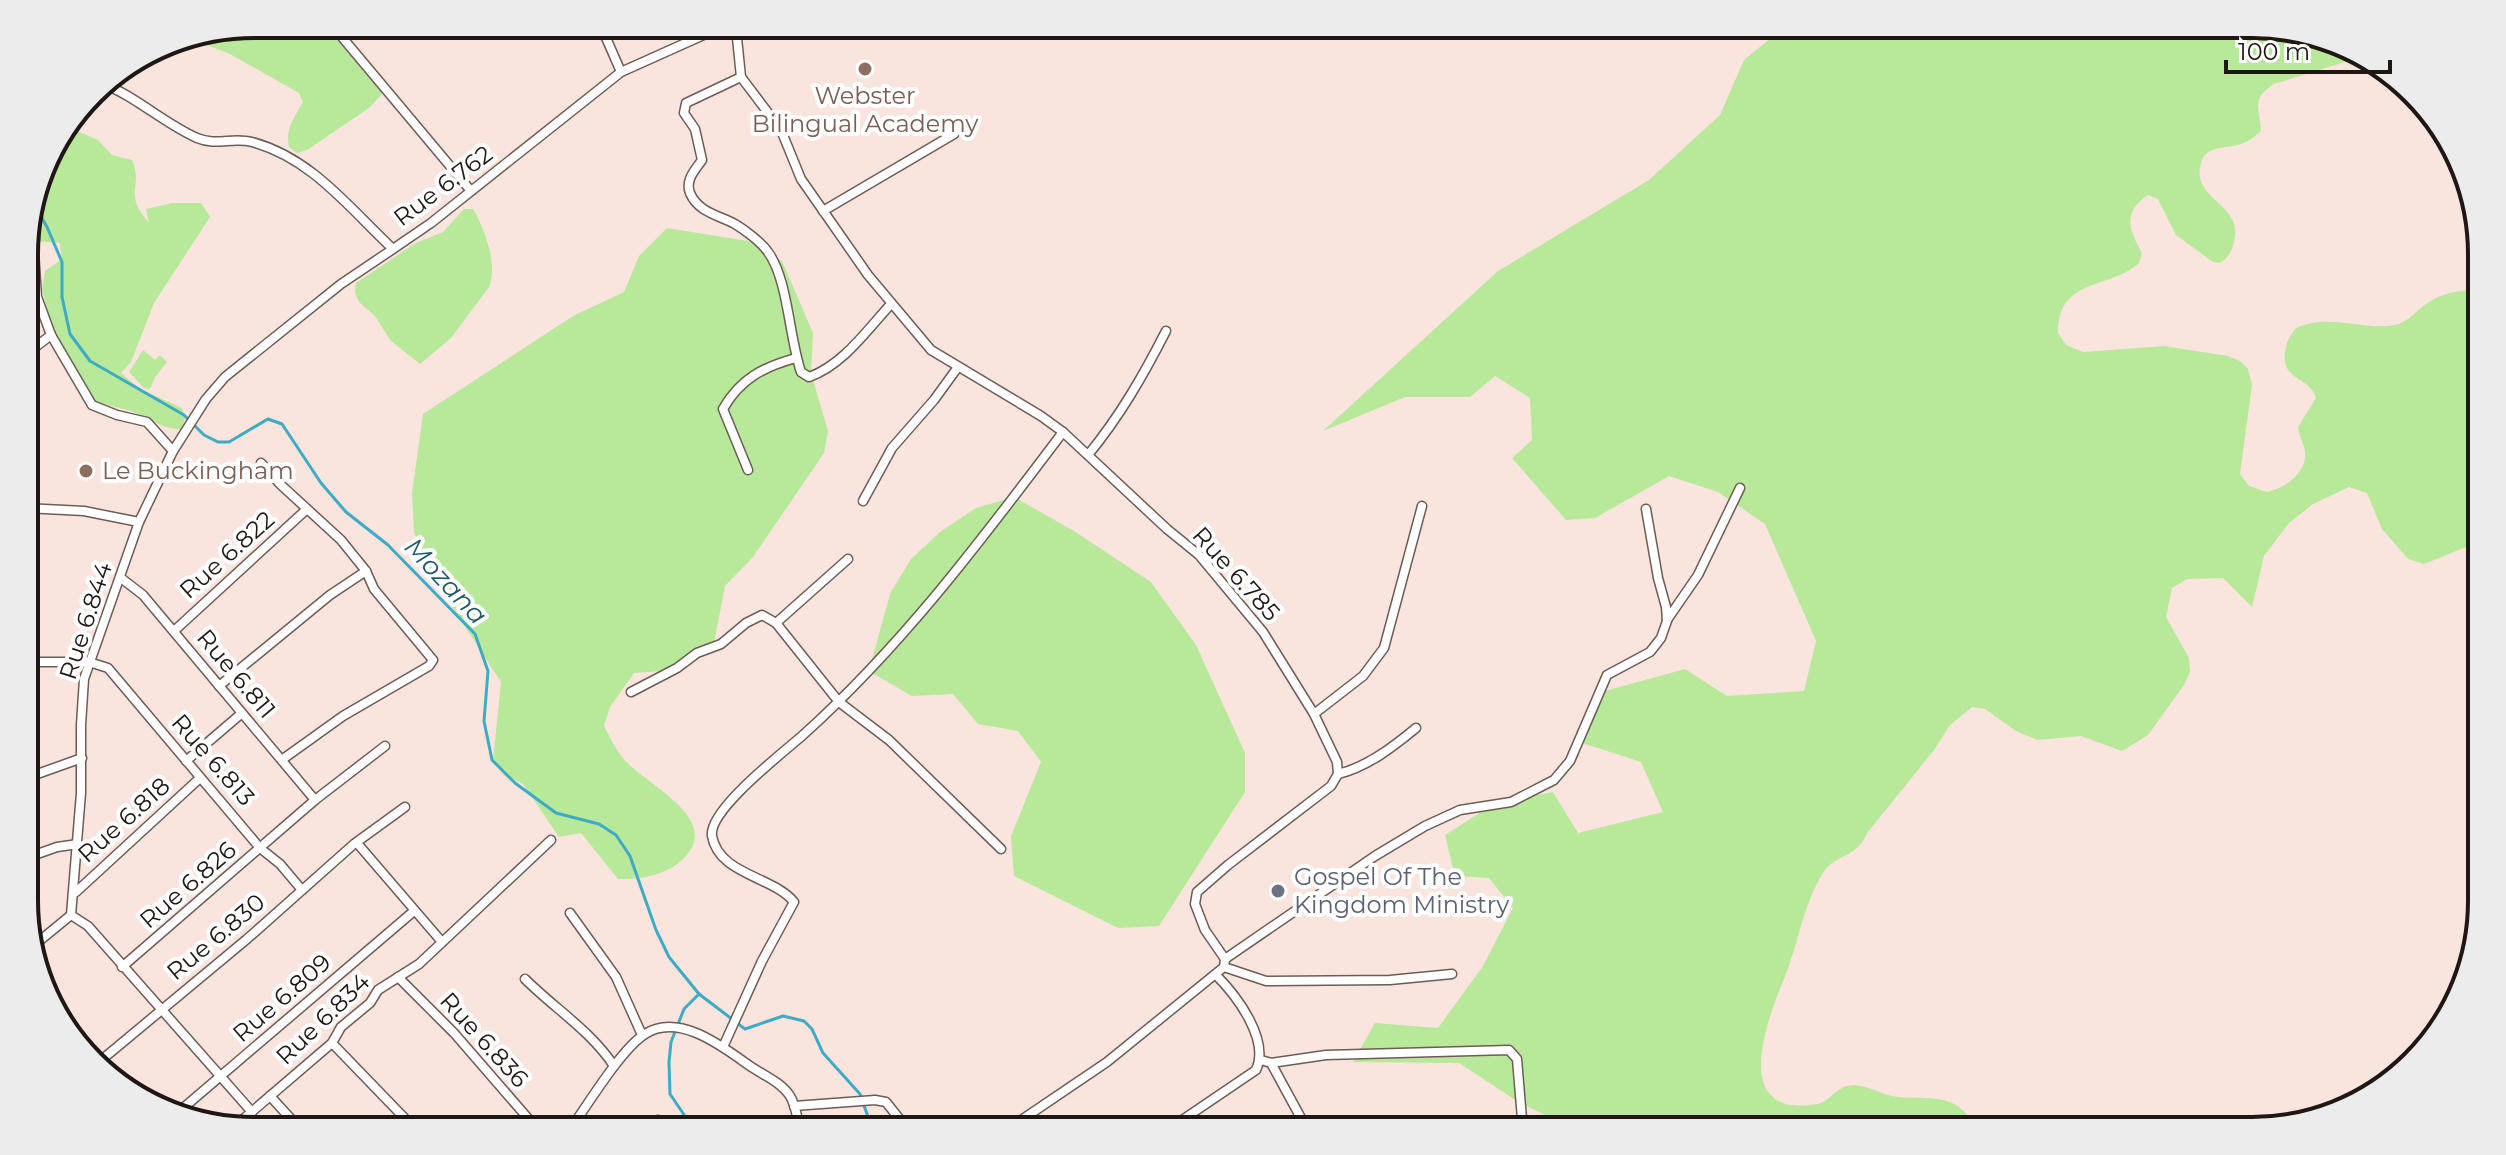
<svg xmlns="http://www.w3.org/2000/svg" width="2506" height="1155" font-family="Montserrat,sans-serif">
  <rect width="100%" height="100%" fill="#f9e5dd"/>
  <g fill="#b8e899">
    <path d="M 254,24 L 323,24 L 383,93 L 369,108 L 307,150 L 297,153 L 289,147 C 285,129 294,118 303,102 L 299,93 L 230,54 L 202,43 L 192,36 Z"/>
    <path d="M 1788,24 L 2252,24 L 2341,42 L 2361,57 L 2274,84 C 2250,99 2260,108 2261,131 C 2237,155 2220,140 2204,156 C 2200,164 2198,173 2201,182 C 2211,204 2242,211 2234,242 C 2232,251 2228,258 2220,263 L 2213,262 L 2176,235 L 2158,199 L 2148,195 C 2122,213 2129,229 2142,253 L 2139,263 C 2109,290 2058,277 2058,333 L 2066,345 L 2083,352 L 2164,346 L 2228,356 L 2240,361 L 2248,369 L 2252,385 L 2240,474 L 2249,486 L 2267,492 C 2285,488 2307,473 2305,452 C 2304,444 2299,436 2298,427 L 2316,398 C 2310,377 2281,380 2285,353 C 2286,343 2289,337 2295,329 C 2326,312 2362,331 2395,325 C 2407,323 2416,311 2426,304 C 2443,292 2461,290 2480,290 L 2481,541 L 2424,564 L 2408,559 L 2382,529 L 2367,493 L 2349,487 L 2313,504 L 2289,523 L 2264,556 L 2252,607 L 2223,578 L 2187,579 L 2172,588 L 2166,617 L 2189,658 L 2190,672 L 2184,685 L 2148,735 L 2122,751 L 2081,736 L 2037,740 L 2016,731 L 1985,709 L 1972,707 L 1950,725 L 1934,750 L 1868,832 C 1865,837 1862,843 1858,847 C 1845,859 1832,857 1821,876 C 1802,909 1798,945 1784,979 C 1766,1022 1730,1119 1817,1104 C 1829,1102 1836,1088 1847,1086 C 1862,1083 1874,1091 1888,1095 C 1910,1101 1940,1093 1959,1107 C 1967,1113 1973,1123 1978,1131 L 1577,1131 L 1517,1101 L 1459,1063 L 1353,1062 L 1375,1023 L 1438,1028 L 1483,966 L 1513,908 L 1489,878 L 1455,876 L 1445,835 L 1497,802 L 1553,792 L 1578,833 L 1663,812 L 1641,762 L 1573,740 L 1601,692 L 1685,669 L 1727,696 L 1804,691 L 1816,641 L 1765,524 L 1718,492 L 1669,476 L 1595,518 L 1566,520 L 1512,458 L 1532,440 L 1530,398 L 1495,376 L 1470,397 L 1405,397 L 1323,431 L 1498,271 L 1649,180 L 1720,115 L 1744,60 Z"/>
    <path d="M 67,127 L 98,140 L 112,155 L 132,160 C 144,188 122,192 149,223 L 146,209 L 172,203 L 201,203 L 210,217 L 154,303 L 131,362 L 121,373 L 140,389 L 182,408 L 185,418 L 182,430 L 165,427 L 131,411 L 96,402 L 79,379 L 51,324 L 42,289 L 45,271 L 62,259 L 60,243 L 35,241 L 27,228 L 48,152 Z"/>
    <path d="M 464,209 L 473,209 C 485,229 498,265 489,287 L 451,338 L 420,364 L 391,341 L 375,316 L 359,302 L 355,293 L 356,283 L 416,243 L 443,232 Z"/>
    <path d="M 667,228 L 748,241 L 782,261 L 813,333 L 811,373 L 828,431 L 824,453 L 753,557 L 725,586 L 713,648 L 675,670 L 634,673 L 610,707 L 604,726 C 610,737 615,749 623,758 C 644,785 726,818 682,860 C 666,875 639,880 618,879 L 581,833 L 559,837 L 523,784 L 505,776 L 493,761 L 501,682 L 429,571 L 414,532 L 412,493 L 423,414 L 573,316 L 624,292 L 639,256 Z"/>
    <path d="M 143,350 L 155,360 L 160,355 L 167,362 L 155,377 L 150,389 L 144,388 L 129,372 Z"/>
    <path d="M 1014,497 L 1074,531 L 1151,582 L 1196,645 L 1245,753 L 1245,792 L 1159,926 L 1118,928 L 1014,876 L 1011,836 L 1041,762 L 1018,731 L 978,724 L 953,694 L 912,696 L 869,671 L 890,594 L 911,559 L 940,532 L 976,508 Z"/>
  </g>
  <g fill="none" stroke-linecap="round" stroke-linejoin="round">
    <g stroke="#3eaac4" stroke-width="3">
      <path d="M 34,204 L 47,227 L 62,262 L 62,297 L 70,334 L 90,361 L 184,415 L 204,435 L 218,442 L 229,442 L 268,419 L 282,424 L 321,483 L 346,512 L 388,545 L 475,634 L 488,671 L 484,721 L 492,760 L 515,783 L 556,813 L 599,824 L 616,835 L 630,856 L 656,930 L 669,957 L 699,994 L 745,1029 L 783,1016 L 804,1021 L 812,1029 L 823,1053 L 860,1094 L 873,1131"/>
      <path d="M 695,1131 L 670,1094 L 669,1062 L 671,1042 L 684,1009 L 699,994"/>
    </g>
    <g stroke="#6d5c56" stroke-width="11">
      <g id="street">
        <path d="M 331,24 L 471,191"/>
        <path d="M 600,24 L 621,72"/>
        <path d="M 739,24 L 737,38 L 741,77 L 781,130 L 801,179 L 868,275 L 931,350 L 1041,416 L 1063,432 L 1167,529 L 1199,555 L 1263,632 L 1314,714 L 1337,762 L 1338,774 L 1331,786 L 1228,865 L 1197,892 L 1195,904 L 1205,930 L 1225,959 L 1224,967 L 1107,1062 L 1005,1131"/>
        <path d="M 165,42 L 168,41"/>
        <path d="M 741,77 L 686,103 L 684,113 L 695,129 L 702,160 C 695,170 685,180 690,193 C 698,212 718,215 735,224 C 745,230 761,242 768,252 C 788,279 789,337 801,372 L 809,377 C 843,365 867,330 891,304"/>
        <path d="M 101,83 C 136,96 163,123 197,138 C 216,146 233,137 252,142 C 312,158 350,209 393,249 L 431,223 L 621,72 L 728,24"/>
        <path d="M 823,211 L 954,134"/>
        <path d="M 25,236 L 34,252 L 37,297 L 51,335 L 92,405 L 117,415 L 147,422 L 173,451 L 139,522 L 84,679 L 81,725 L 81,793 L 71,915 L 88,926 L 252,1112"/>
        <path d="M 25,355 L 51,335"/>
        <path d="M 173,451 L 206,399 L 225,377 L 341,284 L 393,249"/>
        <path d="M 1088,455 C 1120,416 1143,376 1166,331"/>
        <path d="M 261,463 L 281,485 L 341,540 L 366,571 L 374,589 L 433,660 L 429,666 L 343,716 L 283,759"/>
        <path d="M 748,470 L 723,409 C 740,379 763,367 796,358"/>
        <path d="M 863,501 L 892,448 L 934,400 L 958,367"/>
        <path d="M 25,508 L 84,511 L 139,522"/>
        <path d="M 848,559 L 776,623 L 839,702 L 889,740 L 1001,849"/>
        <path d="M 121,578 L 143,595 L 315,800"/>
        <path d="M 1667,620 L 1698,575 L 1740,488"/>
        <path d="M 174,631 L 307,509"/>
        <path d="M 25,662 L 89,662 L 108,668 L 260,848 L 280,864 L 302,890"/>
        <path d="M 219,686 L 330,595 L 366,571"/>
        <path d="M 631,692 L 677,668 L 697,653 L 721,644 L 746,623 L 762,615 L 776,623"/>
        <path d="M 1314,714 L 1363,676 L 1384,648 L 1422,506"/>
        <path d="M 186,761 L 242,713"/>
        <path d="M 1338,774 C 1367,767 1393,747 1416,728"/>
        <path d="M 26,778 L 82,758"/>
        <path d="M 357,843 L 442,942"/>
        <path d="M 26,858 L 57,847 L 78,844"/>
        <path d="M 76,892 L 200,778"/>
        <path d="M 570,913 L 616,977 L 642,1035"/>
        <path d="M 32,947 L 71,915"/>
        <path d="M 1225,959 L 1375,856 L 1425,826 L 1460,810 L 1511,802 L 1554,780 L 1570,761 L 1607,675 L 1650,652 L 1661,638 L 1667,621 L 1666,607 L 1658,578 L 1646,509"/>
        <path d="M 122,967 L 315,800 L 385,746"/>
        <path d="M 1224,967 L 1266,981 L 1390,980 L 1452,974"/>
        <path d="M 398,977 L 454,1033 L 539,1131"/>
        <path d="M 525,979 C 554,1008 591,1031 614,1066"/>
        <path d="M 332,1043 L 417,1131"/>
        <path d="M 723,1047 L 762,961 L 794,902 C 773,876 719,875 712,836 C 708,810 784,752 803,735 C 903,645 983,538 1063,432"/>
        <path d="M 1261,1060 L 1271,1063 L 1326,1055 L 1509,1050 L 1517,1059 L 1523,1131"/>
        <path d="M 99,1062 L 247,939 L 354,844 L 405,807"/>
        <path d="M 1271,1063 L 1308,1131"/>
        <path d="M 270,1096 L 302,1131"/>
        <path d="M 794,1106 L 875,1100 L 886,1102 L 909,1131"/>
        <path d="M 175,1115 L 414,911"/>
        <path d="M 234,1127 L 332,1043 L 341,1027 L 370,1003 L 378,990 L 419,964 L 551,840"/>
        <path d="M 569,1131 C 587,1106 621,1049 645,1034 C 679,1012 723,1047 750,1066 C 763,1075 781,1082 790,1096 C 796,1105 797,1120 801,1131"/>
        <path d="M 650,1131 L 658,1120"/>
        <path d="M 1166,1131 L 1256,1070 C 1270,1040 1237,996 1216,975"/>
      </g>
    </g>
    <use href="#street" stroke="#fff" stroke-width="8"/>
  </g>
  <g fill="#8d6e63" stroke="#fff" stroke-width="3">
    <circle cx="865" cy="69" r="8"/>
    <circle cx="86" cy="471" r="8"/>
  </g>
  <circle fill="#6b7280" stroke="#fff" stroke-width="3" cx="1278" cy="891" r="8"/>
  <g text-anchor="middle" stroke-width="8" stroke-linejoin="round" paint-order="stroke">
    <g font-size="24" fill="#785e54" stroke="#fff">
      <text x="865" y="104">Webster<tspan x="865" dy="28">Bilingual Academy</tspan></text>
      <text x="102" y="479" text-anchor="start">Le Buckingham</text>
    </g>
    <g font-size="24" fill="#1e1714" stroke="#fff">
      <text transform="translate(443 186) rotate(-37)" y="8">Rue 6.762</text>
      <text transform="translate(227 555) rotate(-42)" y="8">Rue 6.822</text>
      <text transform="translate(1236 574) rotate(48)" y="8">Rue 6.785</text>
      <text transform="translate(86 621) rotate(-72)" y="8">Rue 6.844</text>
      <text transform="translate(236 674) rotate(50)" y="8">Rue 6.811</text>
      <text transform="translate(213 760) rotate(49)" y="8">Rue 6.813</text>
      <text transform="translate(124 820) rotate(-42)" y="8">Rue 6.818</text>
      <text transform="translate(188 885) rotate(-41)" y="8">Rue 6.826</text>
      <text transform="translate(216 937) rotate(-40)" y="8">Rue 6.830</text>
      <text transform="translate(282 998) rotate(-41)" y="8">Rue 6.809</text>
      <text transform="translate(323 1019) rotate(-44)" y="8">Rue 6.834</text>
      <text transform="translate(484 1040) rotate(48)" y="8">Rue 6.836</text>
    </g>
    <g font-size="24" fill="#5b616d" stroke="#fff" text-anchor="start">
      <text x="1294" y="885">Gospel Of The<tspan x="1294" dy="28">Kingdom Ministry</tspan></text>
    </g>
    <g font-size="26" font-style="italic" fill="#1f5967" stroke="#fff">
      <text transform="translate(446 581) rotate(47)" y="9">Mozana</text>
    </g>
  </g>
  <path d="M0 0H2506V1155H0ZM254 38H2252A216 216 0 0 1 2468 254V901A216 216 0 0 1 2252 1117H254A216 216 0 0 1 38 901V254A216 216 0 0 1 254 38Z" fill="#edecec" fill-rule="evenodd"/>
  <path fill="none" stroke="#1e1714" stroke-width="4" d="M254 38H2252A216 216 0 0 1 2468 254V901A216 216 0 0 1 2252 1117H254A216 216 0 0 1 38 901V254A216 216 0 0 1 254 38Z"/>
  <path d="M2226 60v12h164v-12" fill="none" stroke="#1e1714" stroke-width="4"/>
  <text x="2238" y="60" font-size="24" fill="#1e1714" stroke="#ffffff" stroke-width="6" paint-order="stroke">100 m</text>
</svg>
